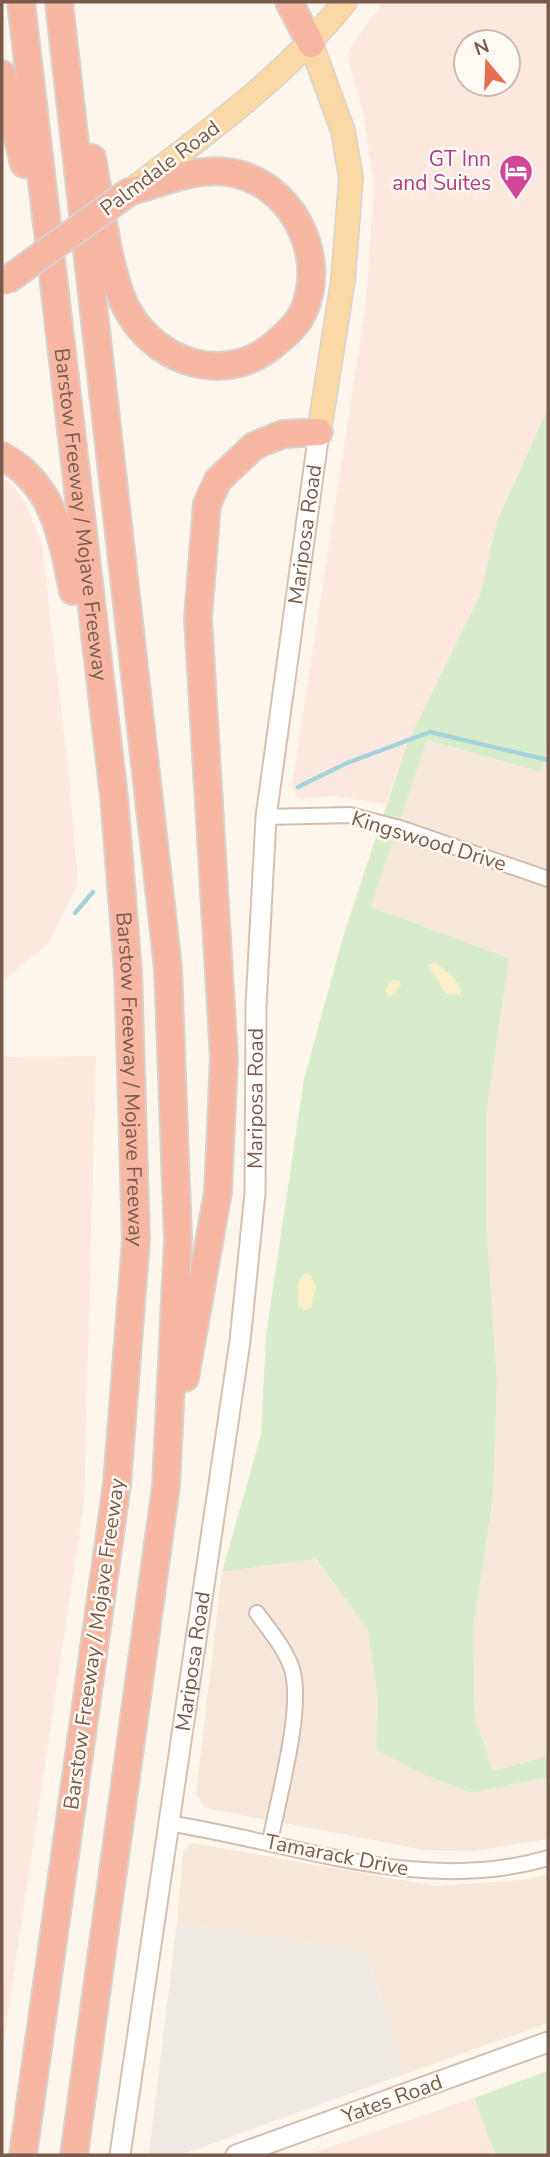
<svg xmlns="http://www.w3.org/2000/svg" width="550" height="2157" font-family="'Nunito Sans',sans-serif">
  <rect width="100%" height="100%" fill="#fdf6ec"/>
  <g fill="#f5e8da">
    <path d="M 427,740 L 540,772 L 548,741 L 548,1756 L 493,1771 L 475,1718 L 473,1630 L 493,1497 L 497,1381 L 486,1219 L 486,1115 L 509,958 L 371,907 Z"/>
    <path d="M 315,1559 L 368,1630 L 378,1700 L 376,1750 L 427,1776 L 470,1793 L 548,1777 L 548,1839 L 474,1851 L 425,1850 L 205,1808 L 196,1794 L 222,1572 Z"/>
    <path d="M 192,1843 L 436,1886 L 524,1880 L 548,1874 L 548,2023 L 405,2074 L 366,1952 L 177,1923 L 183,1852 Z"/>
  </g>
  <g fill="#fde8e0" fill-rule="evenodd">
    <path d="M 383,2 L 548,2 L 548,408 L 497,521 L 480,595 L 408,741 L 386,804 L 334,796 L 298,799 L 292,786 L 365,309 L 369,262 L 374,184 L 363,112 L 348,58 L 350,48 ZM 466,42 L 508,42 L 508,84 L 466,84 Z"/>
    <path d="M 2,479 L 10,483 L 24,500 L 42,545 L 70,786 L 78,885 L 49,942 L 2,982 Z"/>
    <path d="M 96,1056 L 84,1502 L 2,2054 L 2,1057 Z"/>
    <path d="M 474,2098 L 495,2155 L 306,2155 Z"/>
  </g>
  <path fill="#efe9e4" d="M 177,1923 L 366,1952 L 405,2074 L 180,2155 L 151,2155 L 149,2153 Z"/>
  <g fill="#d8ecc9">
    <path d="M 548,408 L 548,741 L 541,772 L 427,740 L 371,907 L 509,958 L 486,1115 L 486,1219 L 497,1381 L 493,1497 L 473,1630 L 475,1718 L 493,1771 L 548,1756 L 548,1777 L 471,1793 L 427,1776 L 376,1750 L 378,1700 L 368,1630 L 316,1559 L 222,1572 L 261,1435 L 266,1335 L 304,1079 L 343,937 L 408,741 L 480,595 L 497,521 Z"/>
    <path d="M 548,2071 L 548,2155 L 495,2155 L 474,2098 Z"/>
  </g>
  <g fill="#fcefc7">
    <path d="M 435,962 L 454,978 L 461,989 L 460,995 L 446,993 L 428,966 Z"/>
    <path d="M 393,980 L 400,981 L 401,985 L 389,998 L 385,990 Z"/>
    <path d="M 304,1274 L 310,1274 L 316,1286 L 311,1308 L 304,1310 L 298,1307 L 298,1283 Z"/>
  </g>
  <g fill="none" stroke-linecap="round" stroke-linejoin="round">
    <g stroke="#a5d3da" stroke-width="4.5">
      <path d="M 298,787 L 347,763 L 430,732 L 548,760"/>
      <path d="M 75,913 L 93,892"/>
    </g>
    <g stroke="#d1beb0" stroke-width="18">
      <g id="street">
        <path d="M 266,817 L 350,815 L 403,829 L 548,879"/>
        <path d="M 257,1613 C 270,1631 285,1648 292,1669 C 304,1709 278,1798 270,1842"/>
        <path d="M 167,1823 C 293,1842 421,1896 548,1858"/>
      </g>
    </g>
    <g stroke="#d6c0b0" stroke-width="23">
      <g id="secondary">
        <path id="s1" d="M 120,2155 L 240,1341 L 255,1193 L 256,1006 L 266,817 L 319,432"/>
        <path d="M 236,2155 L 548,2042"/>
      </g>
    </g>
    <g stroke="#dad1cd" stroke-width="26">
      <g id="primary">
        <path d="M 311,44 L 343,131 L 351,178 L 343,280 L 319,432"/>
        <path d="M 137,186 C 213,128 285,76 345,2"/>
      </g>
    </g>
    <g stroke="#dad1cd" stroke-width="30">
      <g id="highway">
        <path id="s2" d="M 21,2 L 114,797 L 128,971 L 136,1240 L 117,1484 L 23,2155"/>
        <path d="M 59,2 L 168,968 L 178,1239 L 166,1486 L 74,2155"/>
        <path d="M 289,2 L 311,44"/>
        <path d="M 2,74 L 24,164"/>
        <path d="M 92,158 C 100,198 109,281 129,313 C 160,365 229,386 277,342 C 288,333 299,323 304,310 C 328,253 290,180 227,172 C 195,168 159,183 129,192"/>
        <path d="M 2,456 C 54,484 62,537 73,591"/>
        <path d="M 185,1378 L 218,1192 L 224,1058 L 198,618 L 207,504 L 218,480 L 254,446 L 283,434 L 319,432"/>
      </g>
    </g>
    <use href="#street" stroke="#fff" stroke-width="14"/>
    <use href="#secondary" stroke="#fff" stroke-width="19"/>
    <use href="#primary" stroke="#fbd9a5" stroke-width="23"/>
    <use href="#highway" stroke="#f7b7a3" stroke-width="26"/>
    <g stroke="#dad1cd" stroke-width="30" stroke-linecap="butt">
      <path id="highway-bridge" d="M 6,281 L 129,192"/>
    </g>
    <use href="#highway-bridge" stroke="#f7b7a3" stroke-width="26"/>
  </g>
  <defs>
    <g id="hotel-pin" transform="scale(1.75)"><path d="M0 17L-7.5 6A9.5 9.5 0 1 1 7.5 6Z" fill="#d1479c" stroke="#fffaf3"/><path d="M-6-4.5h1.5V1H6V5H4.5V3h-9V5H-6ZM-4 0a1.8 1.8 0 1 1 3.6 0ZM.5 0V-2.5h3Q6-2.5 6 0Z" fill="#fff"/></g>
  </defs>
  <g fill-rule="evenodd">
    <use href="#hotel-pin" x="516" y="171"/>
  </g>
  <g text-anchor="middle" stroke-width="5" stroke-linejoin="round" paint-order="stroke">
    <g font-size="21" fill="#b23c85" stroke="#fffaf3" text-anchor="end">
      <text x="491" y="166">GT Inn<tspan x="491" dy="24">and Suites</tspan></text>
    </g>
    <g font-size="21" fill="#7a5c4d" stroke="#fffaf3">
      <text transform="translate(160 168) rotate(-37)" y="7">Palmdale Road</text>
      <text dy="7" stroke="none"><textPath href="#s2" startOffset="516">Barstow Freeway / Mojave Freeway</textPath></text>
      <text dy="7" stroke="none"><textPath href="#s1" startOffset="1633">Mariposa Road</textPath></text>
      <text transform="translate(429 841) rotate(17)" y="7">Kingswood Drive</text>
      <text dy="7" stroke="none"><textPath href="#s2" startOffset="1083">Barstow Freeway / Mojave Freeway</textPath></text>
      <text dy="7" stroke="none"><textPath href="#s1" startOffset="1066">Mariposa Road</textPath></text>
      <text transform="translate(94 1644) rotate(-82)" y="7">Barstow Freeway / Mojave Freeway</text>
      <text dy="7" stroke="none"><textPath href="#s1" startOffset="499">Mariposa Road</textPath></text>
      <text transform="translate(337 1855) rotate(11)" y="7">Tamarack Drive</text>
      <text transform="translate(392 2099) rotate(-20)" y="7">Yates Road</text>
    </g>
  </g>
  <rect width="550" height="2157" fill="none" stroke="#7a5c4d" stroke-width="7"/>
  <g transform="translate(487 63) rotate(341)"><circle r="33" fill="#fffaf3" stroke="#cabbb1" stroke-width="2"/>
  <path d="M0-5L12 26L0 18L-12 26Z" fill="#e76f51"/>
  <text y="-10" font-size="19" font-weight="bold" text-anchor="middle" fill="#7a5c4d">N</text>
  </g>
</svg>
